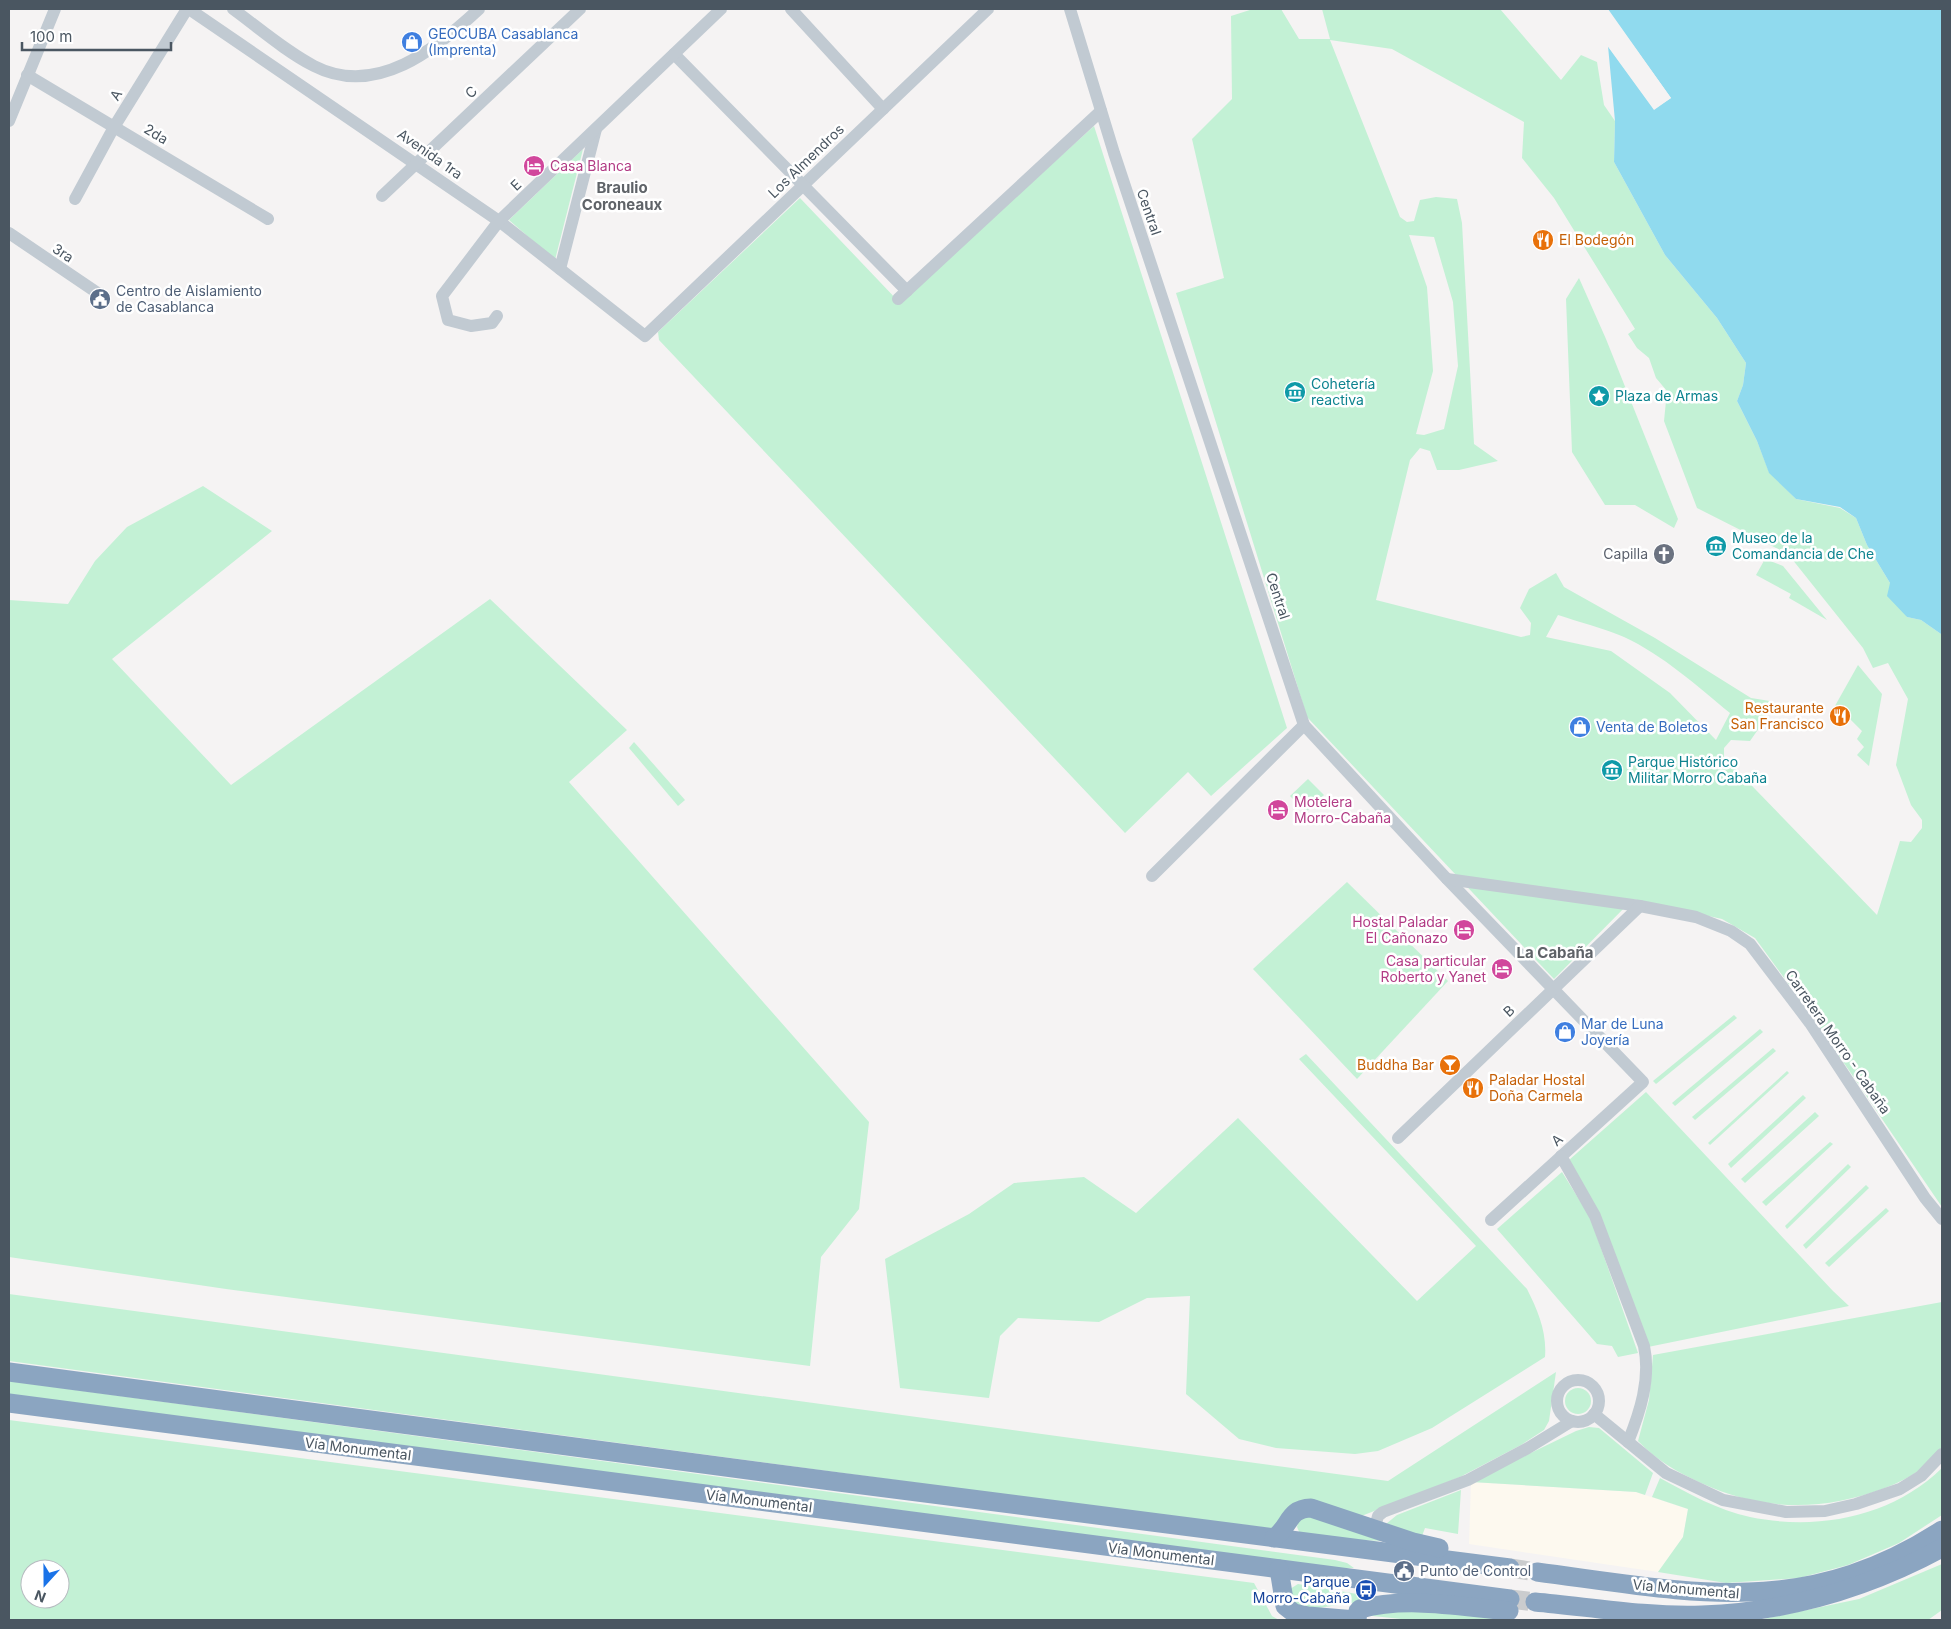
<svg xmlns="http://www.w3.org/2000/svg" width="1951" height="1629" font-family="Inter,sans-serif">
  <rect width="100%" height="100%" fill="#f5f3f3"/>
  <path fill="#fdf9ef" d="M 1471,1482 L 1636,1492 L 1688,1509 L 1683,1537 L 1658,1572 L 1469,1544 Z"/>
  <g fill="#c3f1d5" fill-rule="evenodd">
    <path d="M 1253,9 L 1281,9 L 1299,39 L 1330,39 L 1322,9 L 1500,9 L 1561,80 L 1581,55 L 1597,62 L 1604,105 L 1615,121 L 1614,162 L 1665,255 L 1717,318 L 1746,363 L 1743,385 L 1737,401 L 1757,441 L 1769,472 L 1796,499 L 1840,508 L 1856,518 L 1867,545 L 1890,583 L 1907,617 L 1921,620 L 1941,634 L 1942,1207 L 1814,1019 L 1755,938 L 1722,919 L 1633,899 L 1554,979 L 1307,717 L 1176,293 L 1224,278 L 1192,139 L 1232,99 L 1231,16 ZM 1330,40 L 1392,49 L 1524,122 L 1522,158 L 1554,198 L 1635,329 L 1628,334 L 1637,348 L 1649,358 L 1656,378 L 1667,391 L 1664,421 L 1697,508 L 1788,554 L 1863,648 L 1873,668 L 1888,663 L 1908,699 L 1896,765 L 1911,805 L 1922,820 L 1922,828 L 1911,842 L 1900,841 L 1877,915 L 1724,757 L 1724,748 L 1731,740 L 1750,741 L 1764,721 L 1770,701 L 1751,698 L 1655,638 L 1564,587 L 1556,573 L 1529,589 L 1520,608 L 1531,623 L 1530,635 L 1521,637 L 1376,600 L 1410,460 L 1420,448 L 1430,451 L 1437,470 L 1459,470 L 1498,461 L 1474,444 L 1462,223 L 1457,199 L 1436,197 L 1420,200 L 1414,221 L 1407,222 L 1400,217 ZM 1409,235 L 1434,237 L 1453,302 L 1458,366 L 1444,429 L 1424,435 L 1416,434 L 1433,371 L 1427,287 ZM 1558,615 C 1579,622 1603,628 1624,637 C 1663,655 1697,686 1730,713 L 1716,740 L 1670,693 L 1611,651 L 1546,637 Z"/>
    <path d="M 1094,126 L 1287,728 L 1211,796 L 1188,772 L 1125,833 L 659,340 L 658,332 L 800,198 L 899,302 Z"/>
    <path d="M 583,149 L 555,260 L 509,220 Z"/>
    <path d="M 1579,278 L 1606,339 L 1678,519 L 1674,528 L 1635,505 L 1605,505 L 1572,452 L 1566,299 Z"/>
    <path d="M 203,486 L 272,531 L 112,659 L 231,785 L 490,599 L 627,730 L 569,782 L 869,1122 L 859,1209 L 821,1257 L 810,1366 L 226,1289 L 9,1257 L 9,600 L 68,604 L 95,561 L 127,527 Z"/>
    <path d="M 1765,559 L 1783,566 L 1827,620 L 1789,598 L 1791,594 L 1756,575 Z"/>
    <path d="M 1858,665 L 1882,694 L 1869,766 L 1857,755 L 1864,747 L 1857,739 L 1862,731 L 1849,718 L 1841,725 L 1831,713 Z"/>
    <path d="M 634,742 L 685,800 L 678,806 L 629,748 Z"/>
    <path d="M 1308,779 L 1324,795 L 1306,812 L 1290,796 Z"/>
    <path d="M 1347,882 L 1448,981 L 1357,1079 L 1253,969 Z"/>
    <path d="M 1734,1015 L 1737,1018 L 1656,1084 L 1653,1081 Z"/>
    <path d="M 1760,1029 L 1763,1032 L 1675,1106 L 1672,1103 Z"/>
    <path d="M 1773,1048 L 1776,1051 L 1695,1120 L 1692,1117 Z"/>
    <path d="M 1306,1054 L 1527,1289 C 1538,1311 1547,1332 1545,1357 L 1432,1428 L 1378,1451 L 1355,1454 L 1276,1448 L 1239,1439 L 1186,1394 L 1190,1296 L 1147,1298 L 1099,1322 L 1018,1318 L 1000,1336 L 989,1398 L 900,1388 L 885,1259 L 969,1214 L 1014,1183 L 1084,1177 L 1136,1213 L 1238,1118 L 1417,1301 L 1476,1246 L 1299,1059 Z"/>
    <path d="M 1787,1071 L 1789,1073 L 1710,1145 L 1708,1143 Z"/>
    <path d="M 1646,1092 L 1833,1291 L 1849,1306 L 1648,1347 L 1569,1160 Z"/>
    <path d="M 1803,1095 L 1806,1098 L 1731,1168 L 1728,1164 Z"/>
    <path d="M 1815,1112 L 1819,1116 L 1745,1183 L 1741,1179 Z"/>
    <path d="M 1830,1142 L 1833,1144 L 1766,1206 L 1762,1202 Z"/>
    <path d="M 1848,1164 L 1851,1167 L 1787,1229 L 1785,1226 Z"/>
    <path d="M 1562,1172 L 1590,1217 L 1638,1353 L 1618,1357 L 1612,1346 L 1597,1344 L 1497,1229 Z"/>
    <path d="M 1866,1185 L 1869,1188 L 1806,1249 L 1803,1245 Z"/>
    <path d="M 1886,1208 L 1889,1211 L 1829,1267 L 1825,1263 Z"/>
    <path d="M 9,1294 L 1388,1481 L 1556,1372 L 1549,1421 L 1544,1430 L 1521,1445 L 1460,1477 L 1359,1517 L 1308,1503 L 1276,1529 L 1021,1497 L 9,1361 Z"/>
    <path d="M 1942,1302 C 1942,1340 1942,1378 1942,1416 C 1942,1424 1945,1439 1942,1446 C 1932,1466 1904,1481 1885,1488 C 1821,1512 1762,1511 1701,1483 C 1677,1472 1656,1460 1638,1441 L 1649,1400 L 1653,1355 Z"/>
    <path d="M 9,1381 L 1335,1560 L 1347,1563 L 1354,1568 L 1321,1568 L 832,1501 L 659,1480 L 9,1394 Z"/>
    <circle cx="1578" cy="1401" r="13"/>
    <path d="M 9,1420 L 1254,1583 L 1272,1616 L 1279,1620 L 9,1620 ZM 30,1569 L 60,1569 L 60,1599 L 30,1599 Z"/>
    <path d="M 1589,1427 L 1599,1428 L 1653,1473 L 1645,1495 L 1636,1492 L 1471,1482 L 1576,1431 Z"/>
    <path d="M 1942,1468 L 1942,1515 L 1899,1543 L 1848,1565 L 1799,1578 L 1726,1583 L 1658,1572 L 1683,1537 L 1688,1509 L 1652,1497 L 1660,1478 C 1689,1494 1718,1510 1750,1517 C 1818,1531 1892,1517 1942,1468 Z"/>
    <path d="M 1461,1490 L 1458,1534 L 1425,1528 L 1422,1536 L 1386,1524 L 1397,1515 Z"/>
    <path d="M 1309,1513 L 1390,1541 L 1350,1540 L 1300,1534 L 1297,1527 L 1300,1516 Z"/>
    <path d="M 1942,1564 L 1942,1610 L 1928,1620 L 1759,1620 L 1859,1599 Z"/>
    <path d="M 1298,1584 L 1369,1596 L 1379,1599 L 1318,1608 L 1290,1605 L 1290,1589 Z"/>
    <path d="M 1439,1611 L 1504,1620 L 1411,1620 L 1363,1615 L 1378,1612 Z"/>
  </g>
  <path fill="#90daee" d="M 1607,9 L 1942,9 L 1942,639 L 1941,634 L 1921,620 L 1907,617 L 1887,596 L 1890,583 L 1867,545 L 1856,518 L 1840,507 L 1796,499 L 1769,473 L 1757,441 L 1737,401 L 1743,385 L 1746,363 L 1717,318 L 1665,255 L 1614,162 L 1615,121 L 1608,46 L 1654,109 L 1671,98 Z"/>
  <path fill="#f5f3f3" d="M 1604,9 L 1608,9 L 1671,98 L 1654,110 L 1606,44 L 1610,44 L 1655,106 L 1668,98 Z"/>
  <g fill="none" stroke-linecap="round" stroke-linejoin="round">
    <g stroke="#caccce" stroke-width="19" stroke-dasharray="19 9" stroke-linecap="butt">
      <path d="M 1510,1568 L 1537,1572"/>
      <path d="M 1510,1599 L 1535,1602"/>
    </g>
    <g stroke="#c1cad2" stroke-width="12">
      <path d="M 189,9 L 499,221 L 645,336 L 988,9"/>
      <path d="M 233,9 C 259,28 285,51 314,66 C 376,98 436,49 479,9"/>
      <path d="M 791,9 L 883,109"/>
      <path d="M 1070,9 L 1114,153 L 1304,725 L 1447,879 L 1643,1082 L 1491,1220"/>
      <path d="M 674,54 L 907,291"/>
      <path d="M 27,75 L 268,219"/>
      <path d="M 9,121 L 55,9"/>
      <path d="M 382,196 L 580,9"/>
      <path d="M 75,199 L 114,127 L 187,9"/>
      <path d="M 9,233 L 102,296"/>
      <path d="M 560,269 L 596,129"/>
      <path d="M 898,299 L 1101,111"/>
      <path d="M 497,316 L 492,323 L 471,326 L 448,320 L 442,296 L 499,221 L 721,9"/>
      <path d="M 1152,876 L 1304,725"/>
      <path d="M 1447,879 L 1640,906 L 1696,917 L 1731,931 L 1750,944 L 1810,1023 L 1925,1198 L 1942,1219"/>
      <path d="M 1398,1138 L 1640,906"/>
      <path d="M 1561,1156 L 1595,1216 L 1644,1346 C 1651,1379 1640,1412 1628,1442"/>
      <circle cx="1578" cy="1401" r="21"/>
      <path d="M 1594,1414 L 1666,1473 L 1723,1500 L 1786,1512 L 1825,1511 L 1856,1504 L 1900,1489 L 1921,1476 L 1942,1454"/>
      <path d="M 1375,1527 L 1378,1516 L 1383,1512 L 1468,1480 L 1528,1448 L 1572,1421"/>
    </g>
    <g stroke="#8ba5c1" stroke-width="19">
      <path d="M 9,1372 L 839,1482 L 1510,1568"/>
      <path d="M 9,1403 L 1510,1599"/>
      <path d="M 1274,1538 C 1291,1526 1287,1509 1311,1508 L 1413,1542 L 1439,1548"/>
      <path d="M 1279,1569 L 1285,1606 L 1294,1613 L 1308,1616 L 1356,1620"/>
      <path d="M 1537,1572 C 1690,1592 1803,1620 1942,1530"/>
      <path d="M 1535,1602 C 1590,1607 1647,1617 1702,1615 C 1788,1612 1868,1588 1942,1548"/>
      <path d="M 1357,1620 L 1358,1611 L 1360,1609 C 1407,1596 1461,1607 1509,1611"/>
    </g>
  </g>
  <defs>
    <g id="shop-disc" transform="scale(1.125)"><circle r="9.5" fill="#3f7fe0" stroke="#fff"/><path d="M-5-2.5h2.3a2.7 3.5 0 0 1 5.4 0H5L5.5 6h-11ZM-1.5-2.5h3a1.5 2.3 0 0 0-3 0Z" fill="#fff"/></g>
    <g id="hotel-disc" transform="scale(1.125)"><circle r="9.5" fill="#d1479c" stroke="#fff"/><path d="M-6-4.5h1.5V1H6V5H4.5V3h-9V5H-6ZM-4 0a1.8 1.8 0 1 1 3.6 0ZM.5 0V-2.5h3Q6-2.5 6 0Z" fill="#fff"/></g>
    <g id="restaurant-disc" transform="scale(1.125)"><circle r="9.5" fill="#e8710a" stroke="#fff"/><path d="M-5-6h1v4h1v-4h1v4h1v-4h1v5L-1.5 .5V6h-2V.5L-5-1ZM5-6V6H3V1.5H1.5Q1.5-4 5-6Z" fill="#fff"/></g>
    <g id="civic-disc" transform="scale(1.125)"><circle r="9.5" fill="#5c6f8a" stroke="#fff"/><path d="M-.6-6.5H3V-4.5H.6V-3L4-1V1h2V6H-6V1h2V-1L-.6-3ZM-1.2 2.5V6h2.4V2.5Z" fill="#fff"/></g>
    <g id="museum-disc" transform="scale(1.125)"><circle r="9.5" fill="#0f9aa8" stroke="#fff"/><path d="M0-6L6-3V-2H-6V-3ZM-5-1h2V3h-2ZM-1-1h2V3h-2ZM3-1h2V3H3ZM-6 4H6V6H-6Z" fill="#fff"/></g>
    <g id="sight-disc" transform="scale(1.125)"><circle r="9.5" fill="#0f9aa8" stroke="#fff"/><path d="M0-6L1.8-2.2L6-1.7L2.9 1.2L3.7 5.4L0 3.3L-3.7 5.4L-2.9 1.2L-6-1.7L-1.8-2.2Z" fill="#fff"/></g>
    <g id="church-disc" transform="scale(1.125)"><circle r="9.5" fill="#6b7280" stroke="#fff"/><path d="M-1.2-6h2.4v3.5h3.3v2.4h-3.3V6h-2.4V-.1h-3.3v-2.4h3.3Z" fill="#fff"/></g>
    <g id="bar-disc" transform="scale(1.125)"><circle r="9.5" fill="#e8710a" stroke="#fff"/><path d="M-6-5H6L.8 .8V4.5H3.5V6h-7V4.5H-.8V.8Z" fill="#fff"/></g>
    <g id="bus-disc" transform="scale(1.125)"><circle r="9.5" fill="#1a4fb4" stroke="#fff"/><path d="M-5-6H5V4H4V6H2V4H-2V6H-4V4H-5ZM-3.5-4V0h7V-4ZM-3.5 1.2v1.5H-2V1.2ZM2 1.2v1.5H3.5V1.2Z" fill="#fff"/></g>
  </defs>
  <g fill-rule="evenodd">
    <use href="#shop-disc" x="412" y="42"/>
    <use href="#hotel-disc" x="534" y="166"/>
    <use href="#restaurant-disc" x="1543" y="240"/>
    <use href="#civic-disc" x="100" y="299"/>
    <use href="#museum-disc" x="1295" y="392"/>
    <use href="#sight-disc" x="1599" y="396"/>
    <use href="#museum-disc" x="1716" y="546"/>
    <use href="#church-disc" x="1664" y="554"/>
    <use href="#restaurant-disc" x="1840" y="716"/>
    <use href="#shop-disc" x="1580" y="727"/>
    <use href="#museum-disc" x="1612" y="770"/>
    <use href="#hotel-disc" x="1278" y="810"/>
    <use href="#hotel-disc" x="1464" y="930"/>
    <use href="#hotel-disc" x="1502" y="969"/>
    <use href="#shop-disc" x="1565" y="1032"/>
    <use href="#bar-disc" x="1450" y="1065"/>
    <use href="#restaurant-disc" x="1473" y="1088"/>
    <use href="#civic-disc" x="1404" y="1571"/>
    <use href="#bus-disc" x="1366" y="1590"/>
  </g>
  <g text-anchor="middle" stroke-width="5" stroke-linejoin="round" paint-order="stroke">
    <g font-size="14" fill="#366cbe" stroke="#fff" text-anchor="start">
      <text x="428" y="39">GEOCUBA Casablanca<tspan x="428" dy="16">(Imprenta)</tspan></text>
      <text x="1596" y="732">Venta de Boletos</text>
      <text x="1581" y="1029">Mar de Luna<tspan x="1581" dy="16">Joyería</tspan></text>
    </g>
    <g font-size="14" fill="#4a5661" stroke="#fff">
      <text transform="translate(471 92) rotate(-43)" y="5">C</text>
      <text transform="translate(116 95) rotate(-59)" y="5">A</text>
      <text transform="translate(156 134) rotate(31)" y="5">2da</text>
      <text transform="translate(430 154) rotate(35)" y="5">Avenida 1ra</text>
      <text transform="translate(806 161) rotate(-44)" y="5">Los Almendros</text>
      <text transform="translate(516 185) rotate(-43)" y="5">E</text>
      <text transform="translate(1149 212) rotate(71)" y="5">Central</text>
      <text transform="translate(63 253) rotate(33)" y="5">3ra</text>
      <text transform="translate(1278 596) rotate(72)" y="5">Central</text>
      <text transform="translate(1509 1011) rotate(-43)" y="5">B</text>
      <text transform="translate(1838 1042) rotate(55)" y="5">Carretera Morro - Cabaña</text>
      <text transform="translate(1557 1140) rotate(-42)" y="5">A</text>
      <text transform="translate(358 1449) rotate(7)" y="5">Vía Monumental</text>
      <text transform="translate(759 1501) rotate(7)" y="5">Vía Monumental</text>
      <text transform="translate(1161 1554) rotate(7)" y="5">Vía Monumental</text>
      <text transform="translate(1686 1589) rotate(5)" y="5">Vía Monumental</text>
    </g>
    <g font-size="14" fill="#b23c85" stroke="#fff" text-anchor="start">
      <text x="550" y="171">Casa Blanca</text>
      <text x="1294" y="807">Motelera<tspan x="1294" dy="16">Morro-Cabaña</tspan></text>
      <text x="1448" y="927" text-anchor="end">Hostal Paladar<tspan x="1448" dy="16">El Cañonazo</tspan></text>
      <text x="1486" y="966" text-anchor="end">Casa particular<tspan x="1486" dy="16">Roberto y Yanet</tspan></text>
    </g>
    <g font-size="14" fill="#c56008" stroke="#fff" text-anchor="start">
      <text x="1559" y="245">El Bodegón</text>
      <text x="1824" y="713" text-anchor="end">Restaurante<tspan x="1824" dy="16">San Francisco</tspan></text>
      <text x="1434" y="1070" text-anchor="end">Buddha Bar</text>
      <text x="1489" y="1085">Paladar Hostal<tspan x="1489" dy="16">Doña Carmela</tspan></text>
    </g>
    <g font-size="14" fill="#4e5e75" stroke="#fff" text-anchor="start">
      <text x="116" y="296">Centro de Aislamiento<tspan x="116" dy="16">de Casablanca</tspan></text>
      <text x="1420" y="1576">Punto de Control</text>
    </g>
    <g font-size="14" fill="#0d838f" stroke="#fff" text-anchor="start">
      <text x="1311" y="389">Cohetería<tspan x="1311" dy="16">reactiva</tspan></text>
      <text x="1615" y="401">Plaza de Armas</text>
      <text x="1732" y="543">Museo de la<tspan x="1732" dy="16">Comandancia de Che</tspan></text>
      <text x="1628" y="767">Parque Histórico<tspan x="1628" dy="16">Militar Morro Cabaña</tspan></text>
    </g>
    <g font-size="14" fill="#5b616d" stroke="#fff" text-anchor="end">
      <text x="1648" y="559">Capilla</text>
    </g>
    <g font-size="14" fill="#164399" stroke="#fff" text-anchor="end">
      <text x="1350" y="1587">Parque<tspan x="1350" dy="16">Morro-Cabaña</tspan></text>
    </g>
    <g font-size="15" font-weight="bold" fill="#5f6368" stroke="#fff">
      <text x="622" y="193">Braulio<tspan x="622" dy="17">Coroneaux</tspan></text>
      <text x="1555" y="958">La Cabaña</text>
    </g>
  </g>
  <rect width="1951" height="1629" fill="none" stroke="#4a5661" stroke-width="20"/>
  <g transform="translate(45 1584) rotate(201)"><circle r="24" fill="#ffffff" stroke="#b7bbc0"/>
  <path d="M0-4L9 19L0 12L-9 19Z" fill="#1a73e8"/>
  <text y="-8" font-size="14" font-weight="bold" text-anchor="middle" fill="#4a5661">N</text>
  </g>
  <path d="M22 42v8h149v-8" fill="none" stroke="#4a5661" stroke-width="2.5"/>
  <text x="30" y="42" font-size="15" fill="#4a5661" stroke="#ffffff" stroke-width="4" paint-order="stroke">100 m</text>
</svg>
